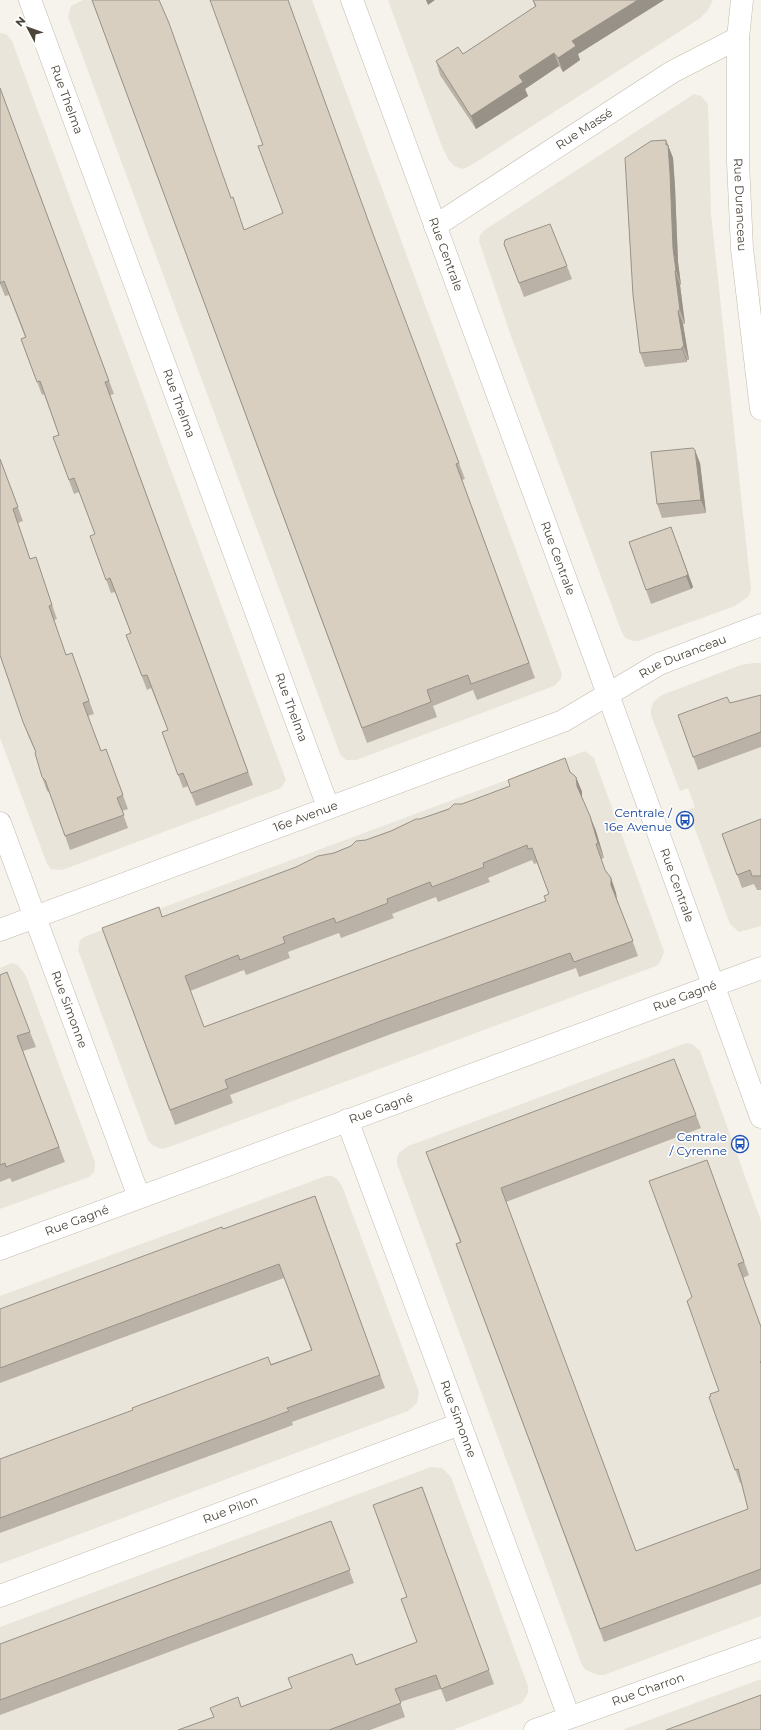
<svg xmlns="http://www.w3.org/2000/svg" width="761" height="1730" font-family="Montserrat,sans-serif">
  <rect width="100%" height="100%" fill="#f6f3ec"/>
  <g fill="#eae5da">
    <path d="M 83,0 L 312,0 L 562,674 L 561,679 L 554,686 L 356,760 L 346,760 L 340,754 L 68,17 L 71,6 Z"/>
    <path d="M 388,0 L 713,0 L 708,10 L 699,19 L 470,166 L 462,169 L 454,166 L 448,159 L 441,144 Z"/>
    <path d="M 0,33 L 6,34 L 12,41 L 286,780 L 281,788 L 62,870 L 51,869 L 47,864 L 0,738 Z"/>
    <path d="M 694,94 L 701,96 L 708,104 L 711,213 L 751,589 L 749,596 L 735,606 L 638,641 L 633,641 L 625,638 L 621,630 L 511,336 L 479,241 L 480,235 L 486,229 Z"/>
    <path d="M 754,663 L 761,663 L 761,926 L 739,932 L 730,924 L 688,810 L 695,807 L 688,788 L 680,791 L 651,715 L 651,709 L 654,701 L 662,695 L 741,665 Z"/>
    <path d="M 585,751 L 594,758 L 662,946 L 664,952 L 660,962 L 656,966 L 169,1147 L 162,1149 L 152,1145 L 148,1140 L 78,950 L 80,940 L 86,936 Z"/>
    <path d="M 12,963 L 18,965 L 26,976 L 95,1162 L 95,1167 L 94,1172 L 89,1177 L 0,1209 L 0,968 Z"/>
    <path d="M 686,1043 L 692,1044 L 700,1051 L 761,1221 L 761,1616 L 604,1675 L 598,1675 L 586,1670 L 582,1665 L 397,1164 L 397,1158 L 399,1153 L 408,1146 Z"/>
    <path d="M 326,1176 L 332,1176 L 338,1180 L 342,1186 L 419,1392 L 417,1403 L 408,1411 L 0,1564 L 0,1296 Z"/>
    <path d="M 431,1467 L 442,1468 L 451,1477 L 528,1686 L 528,1693 L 522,1703 L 453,1730 L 0,1730 L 0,1627 Z"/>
    <path d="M 761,1679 L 761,1730 L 622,1730 Z"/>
  </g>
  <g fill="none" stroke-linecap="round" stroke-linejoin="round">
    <g stroke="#c2bbae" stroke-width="23">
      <g id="minor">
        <path id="s1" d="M 30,0 L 328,807"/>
        <path id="s2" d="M 352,0 L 597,664 L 761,1117"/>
        <path id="s3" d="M 742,0 L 738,38 L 738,162 L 742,249 L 761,409"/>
        <path id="s4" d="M 435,226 L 672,72 L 738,38"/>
        <path id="s5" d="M 0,823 L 139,1197"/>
        <path id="s6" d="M 0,930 L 563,721 L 659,664 L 761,625"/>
        <path id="s7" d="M 347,1120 L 569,1717"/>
        <path id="s8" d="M 0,1249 L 761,968"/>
        <path id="s9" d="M 0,1596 L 460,1424"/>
        <path id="s10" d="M 535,1730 L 761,1649"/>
      </g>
    </g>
    <use href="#minor" stroke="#fff" stroke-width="22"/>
  </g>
  <g fill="#bab2a6" fill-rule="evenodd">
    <path d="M 92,0 L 231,198 L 244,230 L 373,236 L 465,479 L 462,480 L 535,678 L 477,700 L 473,690 L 433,706 L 437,717 L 367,743 Z"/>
    <path d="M 533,0 L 664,0 L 578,54 L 580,60 L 563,72 L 559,66 L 525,89 L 528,96 L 476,129 L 440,75 L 436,61 L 463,54 L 535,7 Z"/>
    <path d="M 0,88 L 114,394 L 110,395 L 253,785 L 196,806 L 188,786 L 183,788 L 162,732 L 168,730 L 151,688 L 147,690 L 131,648 L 131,633 L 115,592 L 111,593 L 90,536 L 95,534 L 79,492 L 74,494 L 53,437 L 59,435 L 44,394 L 42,395 L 21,339 L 25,337 L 9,295 L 5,296 L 0,284 Z"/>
    <path d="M 668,145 L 673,158 L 675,187 L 678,262 L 681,285 L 680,285 L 685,324 L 683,324 L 689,360 L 687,360 L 687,362 L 645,367 L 640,353 Z"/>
    <path d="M 504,244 L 567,266 L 572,279 L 524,297 Z"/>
    <path d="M 0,459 L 23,521 L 18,523 L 30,558 L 40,570 L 57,619 L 54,620 L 66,655 L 72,653 L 94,714 L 88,716 L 101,751 L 106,749 L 128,809 L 122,811 L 128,828 L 70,850 L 50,793 L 47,791 L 42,777 L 36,753 L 28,735 L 0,655 Z"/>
    <path d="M 700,463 L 706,513 L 662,518 L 657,504 Z"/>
    <path d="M 671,527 L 693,587 L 691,589 L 651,604 L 629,542 Z"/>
    <path d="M 761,695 L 761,747 L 698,770 L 678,715 L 730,703 Z"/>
    <path d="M 570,772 L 576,777 L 582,792 L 582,798 L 596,831 L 604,858 L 601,859 L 605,870 L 611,878 L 616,893 L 617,899 L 638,956 L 579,977 L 576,968 L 391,1034 L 230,1095 L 233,1103 L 175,1125 L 102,928 L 162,917 L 296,867 L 391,831 L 420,819 L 462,804 ZM 532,860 L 534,864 L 537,863 L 549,894 L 546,901 L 204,1027 L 190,991 L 244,970 L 246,975 L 290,958 L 288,952 L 339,933 L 341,938 L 394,918 L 392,914 L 436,897 L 438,902 L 490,882 L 488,878 Z"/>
    <path d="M 761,819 L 761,890 L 757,890 L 754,884 L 742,888 L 722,834 Z"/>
    <path d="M 0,975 L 30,1032 L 36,1047 L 23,1051 L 65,1162 L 12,1182 L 10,1178 L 0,1182 Z"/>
    <path d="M 696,1115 L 701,1128 L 506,1202 L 636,1551 L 748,1509 L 741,1483 L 740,1483 L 709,1397 L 719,1391 L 692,1297 L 707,1160 L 749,1275 L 743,1278 L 761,1327 L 761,1584 L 604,1642 L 456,1244 L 460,1242 L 431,1166 Z"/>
    <path d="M 315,1196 L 385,1388 L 292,1422 L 293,1425 L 0,1533 L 0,1459 L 311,1350 L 284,1278 L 0,1383 L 0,1309 Z"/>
    <path d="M 422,1487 L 494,1684 L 446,1702 L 441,1689 L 400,1702 L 405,1717 L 370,1730 L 178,1730 L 417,1642 L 407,1597 Z"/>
    <path d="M 331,1521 L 354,1583 L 0,1715 L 0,1644 Z"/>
  </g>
  <g fill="#979187">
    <path d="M 426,0 L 435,0 L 428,5 Z"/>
    <path d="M 638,0 L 664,0 L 578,54 L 580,60 L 563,72 L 558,58 L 572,41 Z"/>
    <path d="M 554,53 L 559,66 L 525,89 L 528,96 L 476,129 L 471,116 L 519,76 Z"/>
    <path d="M 666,140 L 673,158 L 675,187 L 678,262 L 681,285 L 676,271 L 673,248 Z"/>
    <path d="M 675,271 L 680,285 L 685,324 L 680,310 Z"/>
    <path d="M 678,311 L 683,324 L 689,360 L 684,347 Z"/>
    <path d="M 682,347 L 687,360 L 687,362 L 682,349 Z"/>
    <path d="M 695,450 L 700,463 L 706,513 L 701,500 Z"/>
    <path d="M 676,540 L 693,587 L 691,589 L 686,576 Z"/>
    <path d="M 576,777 L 582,792 L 582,801 L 577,786 Z"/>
    <path d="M 590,816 L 596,831 L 604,858 L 598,843 Z"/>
    <path d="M 611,878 L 616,893 L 617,900 L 611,885 Z"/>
  </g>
  <g fill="#d8cfc1" stroke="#979187" fill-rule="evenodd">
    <path d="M 92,0 L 159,0 L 169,23 L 231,198 L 233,197 L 244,230 L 283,213 L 258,146 L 263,145 L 210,0 L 288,0 L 373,234 L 459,463 L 456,464 L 529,663 L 471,684 L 468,675 L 427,690 L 431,702 L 362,728 Z"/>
    <path d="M 533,0 L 638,0 L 572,41 L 576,46 L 558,58 L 554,53 L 519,76 L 523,82 L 471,116 L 436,61 L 458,47 L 463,54 L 536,6 Z"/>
    <path d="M 0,88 L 109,381 L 105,382 L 248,772 L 191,793 L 183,773 L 178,775 L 162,732 L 168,730 L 147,675 L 142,676 L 126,635 L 131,633 L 110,578 L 106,580 L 90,536 L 95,534 L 74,478 L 69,480 L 53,437 L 59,435 L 40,381 L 37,382 L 21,339 L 26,337 L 4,281 L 0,283 Z"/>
    <path d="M 666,140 L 666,145 L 668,145 L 670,173 L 673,248 L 676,271 L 675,271 L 680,310 L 678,311 L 684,347 L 682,347 L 682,349 L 640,353 L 633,295 L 625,158 L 651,141 Z"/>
    <path d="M 550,224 L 567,266 L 519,283 L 504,244 L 505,240 Z"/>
    <path d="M 693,448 L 695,450 L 701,500 L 657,504 L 651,452 Z"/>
    <path d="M 0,459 L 18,507 L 13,509 L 30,559 L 36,557 L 52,605 L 49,606 L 66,655 L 72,653 L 89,701 L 83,703 L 101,751 L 106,749 L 123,795 L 117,798 L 124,815 L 65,836 L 45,780 L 42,777 L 35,753 L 36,752 L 23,722 L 0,655 Z"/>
    <path d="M 671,527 L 688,574 L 686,576 L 646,590 L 629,542 Z"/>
    <path d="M 761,695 L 761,732 L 693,757 L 678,715 L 727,697 L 730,703 Z"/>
    <path d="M 565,758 L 570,772 L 576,777 L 577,786 L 590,816 L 598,843 L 596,844 L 605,870 L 611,878 L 611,885 L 633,941 L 574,962 L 570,953 L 386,1019 L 225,1080 L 228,1088 L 170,1110 L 102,928 L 159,907 L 162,917 L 296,867 L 318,856 L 334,853 L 351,846 L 356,841 L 366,840 L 391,831 L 416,819 L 420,819 L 449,809 L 454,804 L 462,804 L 510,786 L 508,780 ZM 527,845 L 528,849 L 532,848 L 549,894 L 544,896 L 546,901 L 204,1027 L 185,976 L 238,955 L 240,960 L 285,943 L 283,937 L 334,918 L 336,923 L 388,903 L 387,899 L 430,882 L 432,887 L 484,867 L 483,863 Z"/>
    <path d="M 761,819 L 761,876 L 752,876 L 750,870 L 737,875 L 722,834 Z"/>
    <path d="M 7,972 L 30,1032 L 17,1036 L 59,1147 L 6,1167 L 5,1163 L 0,1165 L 0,975 Z"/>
    <path d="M 674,1059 L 696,1115 L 501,1188 L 636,1551 L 748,1509 L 738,1469 L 735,1470 L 709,1397 L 711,1396 L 710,1394 L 719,1391 L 687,1301 L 692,1297 L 649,1181 L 707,1160 L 744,1262 L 738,1264 L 761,1327 L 761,1361 L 760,1362 L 761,1363 L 761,1569 L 600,1629 L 456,1244 L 461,1242 L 426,1152 Z"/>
    <path d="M 315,1196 L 380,1375 L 287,1408 L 289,1411 L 0,1518 L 0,1459 L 133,1410 L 132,1408 L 268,1357 L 271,1365 L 312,1350 L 279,1264 L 0,1368 L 0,1309 L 222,1227 L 223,1229 Z"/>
    <path d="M 422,1487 L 489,1670 L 441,1689 L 436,1675 L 395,1689 L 401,1703 L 329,1730 L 178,1730 L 214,1717 L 210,1708 L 238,1697 L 241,1707 L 292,1688 L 288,1678 L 352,1654 L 356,1665 L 417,1642 L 401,1599 L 407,1597 L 373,1505 Z"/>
    <path d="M 331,1521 L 350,1570 L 0,1700 L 0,1644 Z"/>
    <path d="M 761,1695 L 761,1730 L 666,1730 Z"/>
  </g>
  <defs>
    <g id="bus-ring" transform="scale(0.9)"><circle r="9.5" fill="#fff" stroke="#1a4fb4" stroke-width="1.5"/><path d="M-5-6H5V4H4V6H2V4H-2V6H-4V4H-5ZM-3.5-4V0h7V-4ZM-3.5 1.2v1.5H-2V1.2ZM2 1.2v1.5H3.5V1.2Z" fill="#1a4fb4"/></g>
  </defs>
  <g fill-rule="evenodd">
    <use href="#bus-ring" x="685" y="820"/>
    <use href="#bus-ring" x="740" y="1144"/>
  </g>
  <g text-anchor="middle" stroke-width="3.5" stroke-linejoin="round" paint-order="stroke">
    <g font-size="12" fill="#4b4439" stroke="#fff">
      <text dy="4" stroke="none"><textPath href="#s1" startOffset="106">Rue Thelma</textPath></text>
      <text dy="4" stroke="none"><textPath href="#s4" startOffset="178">Rue Massé</textPath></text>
      <text dy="4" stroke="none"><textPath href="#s3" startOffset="205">Rue Duranceau</textPath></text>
      <text dy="4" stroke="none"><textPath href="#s2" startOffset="271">Rue Centrale</textPath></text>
      <text dy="4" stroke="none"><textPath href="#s1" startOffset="430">Rue Thelma</textPath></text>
      <text dy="4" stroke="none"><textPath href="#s2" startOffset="595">Rue Centrale</textPath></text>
      <text dy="4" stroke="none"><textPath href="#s6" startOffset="737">Rue Duranceau</textPath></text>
      <text dy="4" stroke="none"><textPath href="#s1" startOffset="754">Rue Thelma</textPath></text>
      <text dy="4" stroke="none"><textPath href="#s6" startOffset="326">16e Avenue</textPath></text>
      <text dy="4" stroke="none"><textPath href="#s2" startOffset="943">Rue Centrale</textPath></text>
      <text dy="4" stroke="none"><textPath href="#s8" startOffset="730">Rue Gagné</textPath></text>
      <text dy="4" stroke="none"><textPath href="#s5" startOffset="199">Rue Simonne</textPath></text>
      <text dy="4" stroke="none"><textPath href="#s8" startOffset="406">Rue Gagné</textPath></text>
      <text dy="4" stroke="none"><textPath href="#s8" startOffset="82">Rue Gagné</textPath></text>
      <text dy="4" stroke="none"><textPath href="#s7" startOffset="319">Rue Simonne</textPath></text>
      <text dy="4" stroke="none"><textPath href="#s9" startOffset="246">Rue Pilon</textPath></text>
      <text dy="4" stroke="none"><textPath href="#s10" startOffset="120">Rue Charron</textPath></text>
    </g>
    <g font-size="12" fill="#164399" stroke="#fff" text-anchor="end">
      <text x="672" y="817">Centrale /<tspan x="672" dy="14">16e Avenue</tspan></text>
      <text x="727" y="1141">Centrale<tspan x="727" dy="14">/ Cyrenne</tspan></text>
    </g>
  </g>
  <g transform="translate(28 28) rotate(311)" stroke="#ffffff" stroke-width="3" paint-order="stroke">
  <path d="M0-3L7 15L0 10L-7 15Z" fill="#4b4439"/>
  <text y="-6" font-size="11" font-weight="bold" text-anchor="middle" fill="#4b4439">N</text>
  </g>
</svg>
